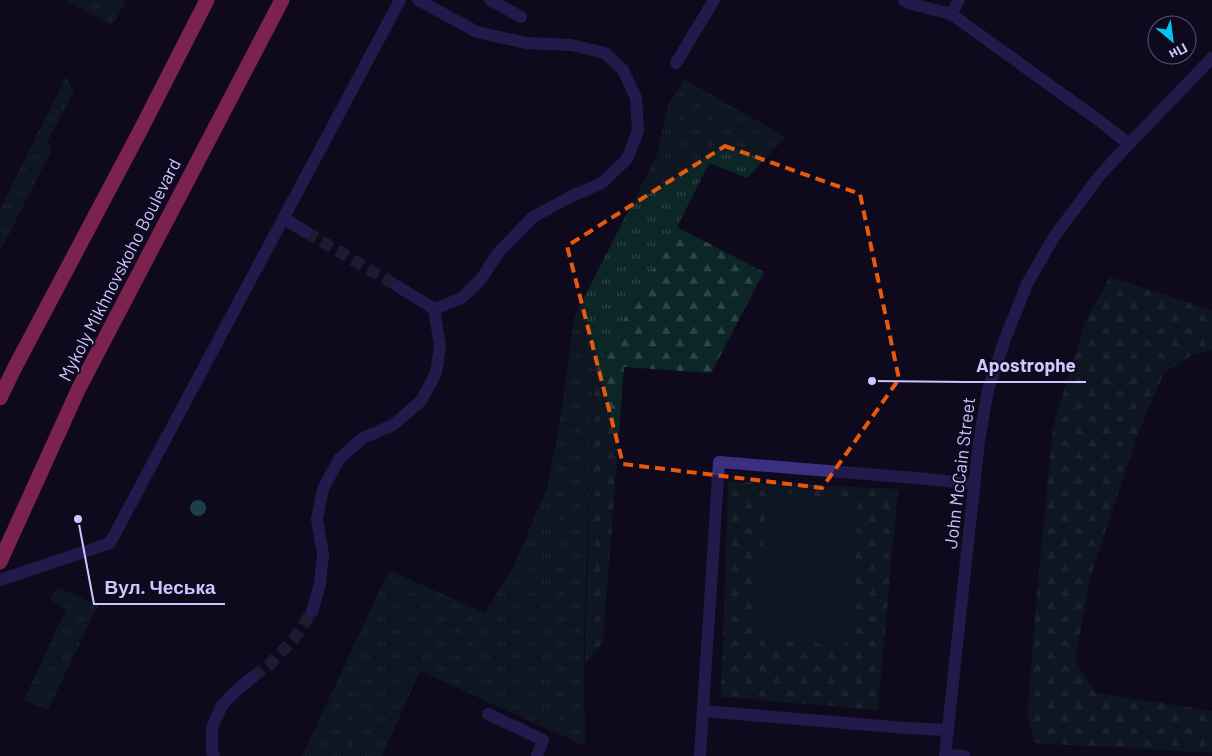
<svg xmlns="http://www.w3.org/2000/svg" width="1212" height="756" font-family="Barlow,sans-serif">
  <defs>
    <pattern id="grass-tufts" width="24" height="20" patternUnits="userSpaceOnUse" patternTransform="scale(1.25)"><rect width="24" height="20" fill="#0c2627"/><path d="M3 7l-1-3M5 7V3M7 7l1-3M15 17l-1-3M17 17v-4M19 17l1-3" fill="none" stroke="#2e4447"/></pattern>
    <pattern id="forest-firs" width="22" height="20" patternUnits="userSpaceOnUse" patternTransform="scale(1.25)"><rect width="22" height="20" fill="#0c2627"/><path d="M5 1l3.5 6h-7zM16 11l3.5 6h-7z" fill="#2e4447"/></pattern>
  </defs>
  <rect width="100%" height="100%" fill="#0e091d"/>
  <g fill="url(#grass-tufts)">
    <path d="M 64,0 L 127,0 L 112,25 Z"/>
    <path d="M 66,77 L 74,91 L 47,143 L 52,150 L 0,251 L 0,209 Z"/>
    <path d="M 684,79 L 786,137 L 747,178 L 709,163 L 677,227 L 593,374 L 584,641 L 585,746 L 420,671 L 382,756 L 302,756 L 389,570 L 485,613 L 514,565 L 548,486 L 563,399 L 574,317 L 656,157 L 668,105 Z"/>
    <path d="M 57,587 L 98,605 L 48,710 L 24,700 L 66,609 L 50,600 Z"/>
  </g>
  <g fill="url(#forest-firs)">
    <path d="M 677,227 L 764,272 L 711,373 L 624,367 L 603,643 L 585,664 L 593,374 Z"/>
    <path d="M 1110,277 L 1212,310 L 1212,351 L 1196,353 L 1164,373 L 1139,431 L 1090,578 L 1075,661 L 1097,693 L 1212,711 L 1212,753 L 1034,743 L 1027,714 L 1039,570 L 1053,427 L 1085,322 Z"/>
    <path d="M 728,481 L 898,489 L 878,710 L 721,697 Z"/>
  </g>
  <path fill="#0c2627" d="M 767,492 L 858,500 L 845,646 L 754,638 Z"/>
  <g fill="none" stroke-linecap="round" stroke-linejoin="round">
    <g stroke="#352f4a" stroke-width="12" stroke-dasharray="12 6" stroke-linecap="butt">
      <path d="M 306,232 L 397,286"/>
      <path d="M 253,677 L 269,665 L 293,640 L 312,612"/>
    </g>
    <g stroke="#393080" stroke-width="12">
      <path d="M 490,0 L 521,17"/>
      <path d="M 904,0 L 908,3 L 951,14 L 1097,119 L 1129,144"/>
      <path d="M 951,14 L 959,0"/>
      <path d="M 676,63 L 714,0"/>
      <path d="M 283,218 L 306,232"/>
      <path d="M 397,286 L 434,309"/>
      <path d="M 0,580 L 110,543 L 400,0"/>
      <path d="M 312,612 L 320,584 L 323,555 L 317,519 L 323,489 L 339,459 L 363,438 L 393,425 L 421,401 L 436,373 L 440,346 L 434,309 L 462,298 L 482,278 L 498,253 L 533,217 L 572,196 L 602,183 L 627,159 L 638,131 L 636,98 L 623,70 L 605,53 L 571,45 L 526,43 L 477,32 L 418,0"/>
      <path d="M 703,711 L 906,728 L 947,730"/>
      <path d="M 488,714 L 543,740 L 537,756"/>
      <path d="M 945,755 L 964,756"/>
      <path d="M 214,756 L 212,752 L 212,728 L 222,705 L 238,689 L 253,677"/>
      <path d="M 700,756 L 719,462 L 927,479 L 974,484"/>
      <path d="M 945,756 L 979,441 L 988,390 L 1005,339 L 1027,284 L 1054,237 L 1100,175 L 1129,144 L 1212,58"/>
    </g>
    <g stroke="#ff408d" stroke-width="15">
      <path d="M 0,398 L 14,369 L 139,133 L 207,0"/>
      <path d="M 0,562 L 79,388 L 282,0"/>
    </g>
  </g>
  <circle fill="#2e847d" cx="198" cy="508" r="8"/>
  <path d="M0 0H1212V756H0ZM 725,146 L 860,194 L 899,379 L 822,488 L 623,464 L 567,246 Z" fill="#0e091d" fill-opacity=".55" fill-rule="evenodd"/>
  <path fill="none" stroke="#e8590c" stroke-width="4" stroke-dasharray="10 6" stroke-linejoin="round" d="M 725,146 L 860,194 L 899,379 L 822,488 L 623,464 L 567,246 Z"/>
  <g text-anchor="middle" stroke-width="4" stroke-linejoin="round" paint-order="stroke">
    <g font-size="18" fill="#d0c5ff" stroke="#0e091d">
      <text transform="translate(120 270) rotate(-63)" y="6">Mykoly Mikhnovskoho Boulevard</text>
      <text transform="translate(960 473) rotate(-83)" y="6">John McCain Street</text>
    </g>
  </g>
  <path fill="none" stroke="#d0c5ff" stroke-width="2" d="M872 381L966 382H1086M78 519L94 604H225"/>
  <g fill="#d0c5ff" stroke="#0e091d" stroke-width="2">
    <circle cx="872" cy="381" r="5"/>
    <circle cx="78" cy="519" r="5"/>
  </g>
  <g font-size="19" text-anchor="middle" font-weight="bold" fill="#d0c5ff" stroke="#0e091d" stroke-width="4" stroke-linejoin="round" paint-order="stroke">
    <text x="1026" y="372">Apostrophe</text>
    <text x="160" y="594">Вул. Чеська</text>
  </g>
  <g transform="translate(1172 40) rotate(151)"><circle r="24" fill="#0e091d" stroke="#5c5477"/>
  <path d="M0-4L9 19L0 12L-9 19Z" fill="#00c6f0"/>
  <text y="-8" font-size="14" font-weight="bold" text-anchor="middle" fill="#d0c5ff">Пн</text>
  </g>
</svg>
